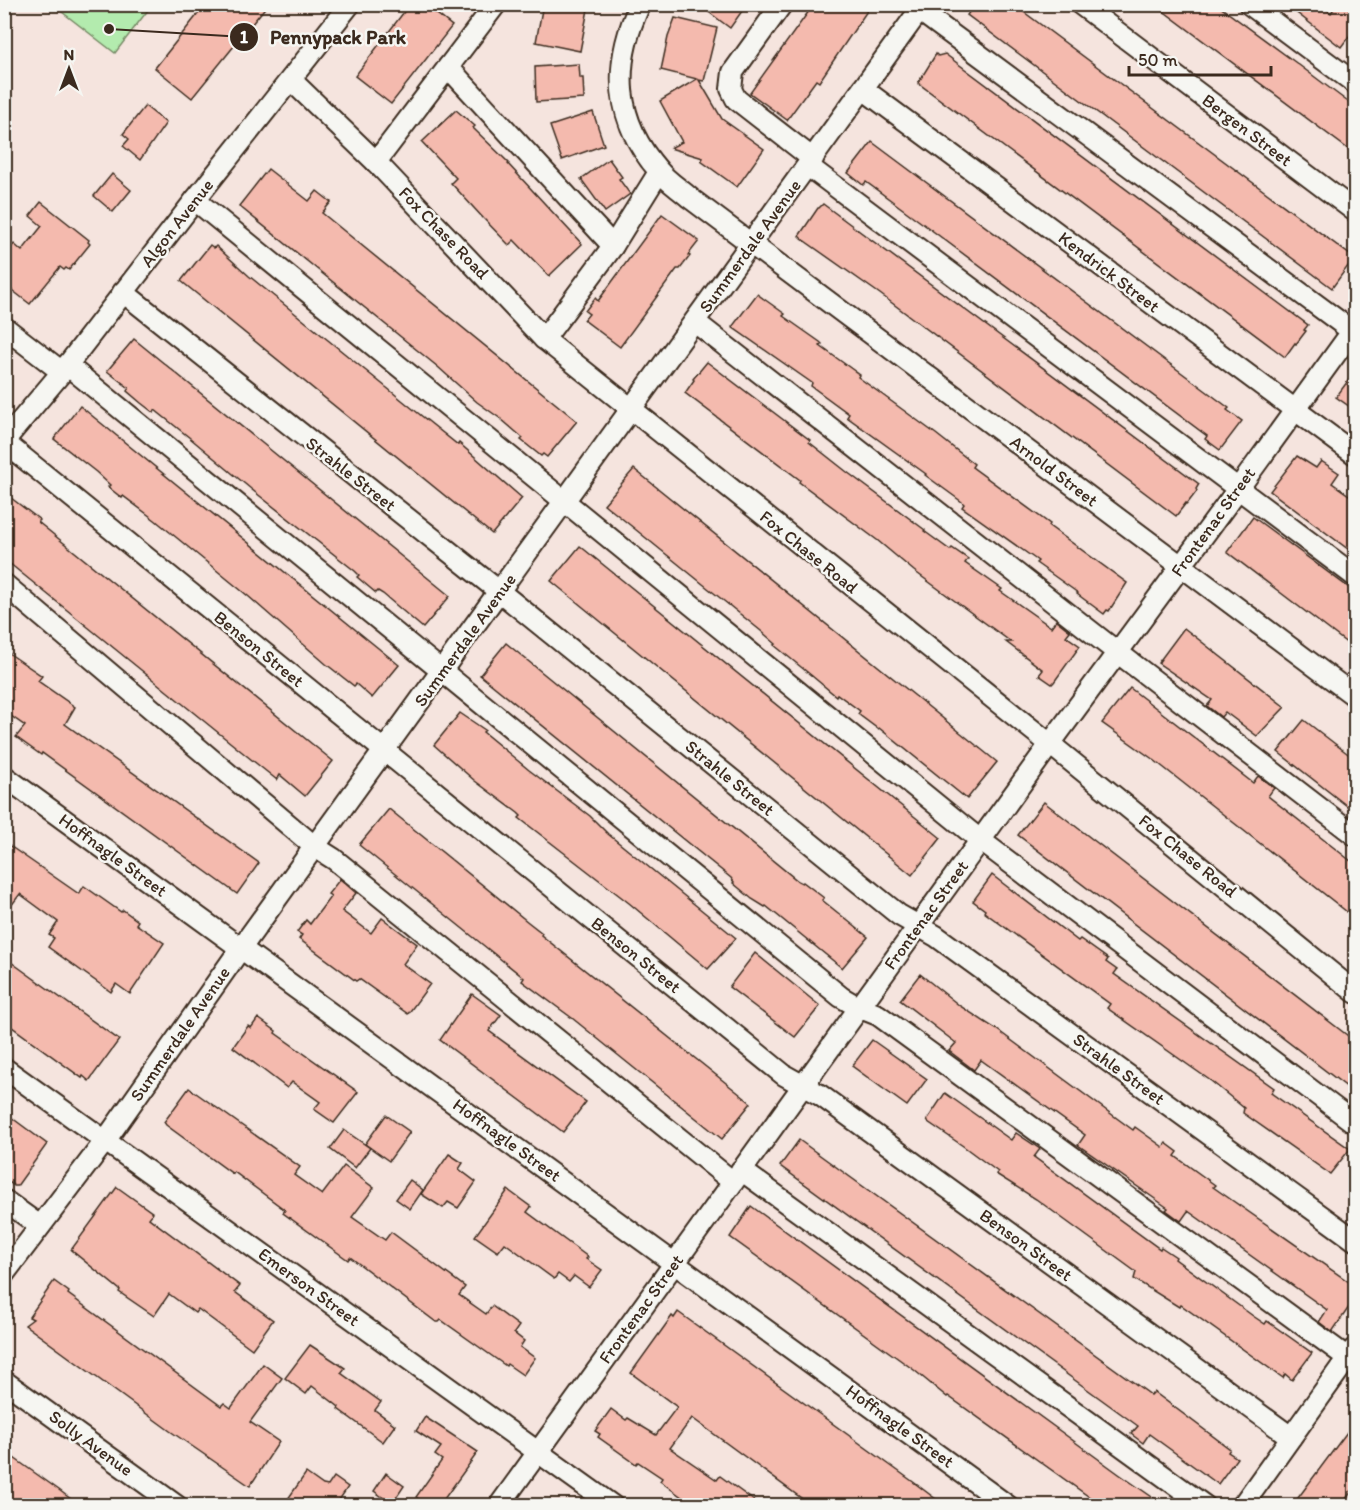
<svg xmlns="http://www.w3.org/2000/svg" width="1360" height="1510" font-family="Itim,sans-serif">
  <rect width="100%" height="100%" fill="#f5e4de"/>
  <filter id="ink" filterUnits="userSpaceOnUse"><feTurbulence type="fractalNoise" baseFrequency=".0167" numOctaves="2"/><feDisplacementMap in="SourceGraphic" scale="12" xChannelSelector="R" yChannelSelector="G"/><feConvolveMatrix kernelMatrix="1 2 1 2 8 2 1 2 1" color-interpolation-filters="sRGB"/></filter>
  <g filter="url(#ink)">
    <path fill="#b3ebae" stroke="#778a66" stroke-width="1.5" d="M 53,5 L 152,5 L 115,53 Z"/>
    <g fill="#f4baae" stroke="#3b2a1e" stroke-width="1.5">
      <path d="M 206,4 L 268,4 L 192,98 L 155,68 Z"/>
      <path d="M 410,4 L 424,4 L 452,26 L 391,104 L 355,76 Z"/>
      <path d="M 543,4 L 589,4 L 580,51 L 536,42 Z"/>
      <path d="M 698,4 L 747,4 L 730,28 Z"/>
      <path d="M 814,4 L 857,4 L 867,11 L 819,82 L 816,80 L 787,120 L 750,93 Z"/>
      <path d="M 975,4 L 1013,4 L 1354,258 L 1332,288 L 967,15 Z"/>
      <path d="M 1154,4 L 1216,4 L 1295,62 L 1356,108 L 1356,155 Z"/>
      <path d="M 1285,4 L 1320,4 L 1331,13 L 1337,4 L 1343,4 L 1356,14 L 1356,27 L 1341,47 Z"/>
      <path d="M 675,18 L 717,28 L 704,81 L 699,80 L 722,119 L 764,149 L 737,187 L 701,161 L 703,158 L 670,148 L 682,142 L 660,101 L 697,79 L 661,70 L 668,37 Z"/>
      <path d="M 936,54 L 938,56 L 945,54 L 1308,325 L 1304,330 L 1306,331 L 1296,344 L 1295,343 L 1285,357 L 918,83 Z"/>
      <path d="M 579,64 L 580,78 L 583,78 L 584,99 L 536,102 L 535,67 Z"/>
      <path d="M 145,106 L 166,123 L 140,160 L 123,146 L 129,139 L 123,134 Z"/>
      <path d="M 456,110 L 475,126 L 473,128 L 509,163 L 508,164 L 582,244 L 549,276 L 514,240 L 509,245 L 484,219 L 451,183 L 456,178 L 422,142 Z"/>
      <path d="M 593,112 L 604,145 L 562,160 L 550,126 Z"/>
      <path d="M 872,142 L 1229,408 L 1227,410 L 1242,421 L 1220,450 L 1205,439 L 1207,436 L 922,223 L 866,182 L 863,185 L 848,173 Z"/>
      <path d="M 609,159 L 622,177 L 619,179 L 630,194 L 605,212 L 581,179 Z"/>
      <path d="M 268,169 L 309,201 L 317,191 L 331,202 L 322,213 L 577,421 L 547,457 L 543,454 L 541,456 L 521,440 L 523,438 L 501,419 L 477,402 L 438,367 L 239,206 Z"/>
      <path d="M 112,174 L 131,190 L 113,212 L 94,196 Z"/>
      <path d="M 41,202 L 89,240 L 88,242 L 90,244 L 69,270 L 66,268 L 64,270 L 60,267 L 30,304 L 4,284 L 4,256 L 14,244 L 22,251 L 42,226 L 30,216 Z"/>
      <path d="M 823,204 L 1199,484 L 1196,489 L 1197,491 L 1187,504 L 1186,503 L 1176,516 L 880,294 L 802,239 L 799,236 L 818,208 L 819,208 Z"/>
      <path d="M 662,214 L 699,241 L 688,255 L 690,256 L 680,269 L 677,269 L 620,347 L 584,320 L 589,314 L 585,311 L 595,298 L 598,301 Z"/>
      <path d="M 210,245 L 214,248 L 216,246 L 249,276 L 413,409 L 458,445 L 459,443 L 522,498 L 492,534 L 181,281 Z"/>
      <path d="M 757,294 L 785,314 L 783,316 L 820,342 L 822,344 L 820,346 L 860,375 L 858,377 L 936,434 L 974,464 L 972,467 L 1050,524 L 1049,526 L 1127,583 L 1109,611 L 1107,610 L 1104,614 L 1077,594 L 1078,593 L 1036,563 L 1038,561 L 962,507 L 964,504 L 962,502 L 925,475 L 926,474 L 847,417 L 849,414 L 811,386 L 812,383 L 732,327 Z"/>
      <path d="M 134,339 L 450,596 L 423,628 L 383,594 L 378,591 L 376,593 L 357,577 L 359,575 L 355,571 L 251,489 L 190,438 L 155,410 L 154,413 L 141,403 L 127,391 L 129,388 L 107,371 Z"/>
      <path d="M 707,362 L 810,440 L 809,442 L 847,472 L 925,530 L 924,531 L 950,550 L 952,548 L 968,559 L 965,563 L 1002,589 L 1000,591 L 1051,627 L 1056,620 L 1070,631 L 1066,636 L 1080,646 L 1054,682 L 1052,684 L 1039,675 L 1043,670 L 1006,642 L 1011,642 L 914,571 L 877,540 L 799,482 L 800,480 L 685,393 L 694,380 L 693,379 Z"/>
      <path d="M 1356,370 L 1356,411 L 1336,397 Z"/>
      <path d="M 80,406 L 399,665 L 372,698 L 356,684 L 354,686 L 326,664 L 248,596 L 155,520 L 123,496 L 122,498 L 108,487 L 110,485 L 96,472 L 54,439 Z"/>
      <path d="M 1297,456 L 1316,468 L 1321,461 L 1339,473 L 1332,483 L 1356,500 L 1356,555 L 1270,491 Z"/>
      <path d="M 634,469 L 997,762 L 967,799 L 879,728 L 878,729 L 858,714 L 860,711 L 837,694 L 836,696 L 812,676 L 774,645 L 776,644 L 761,631 L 604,504 Z"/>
      <path d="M 11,498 L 40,520 L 38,522 L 333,761 L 305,796 L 280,775 L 277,780 L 252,760 L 4,559 L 4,506 Z"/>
      <path d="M 1253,517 L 1356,593 L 1356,650 L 1227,552 Z"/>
      <path d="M 580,546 L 941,838 L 912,875 L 551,581 Z"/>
      <path d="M 1184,628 L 1285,707 L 1257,736 L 1225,712 L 1221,717 L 1207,706 L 1212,700 L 1158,663 Z"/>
      <path d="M 506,643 L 798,881 L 802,883 L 803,882 L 824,898 L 822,900 L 868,937 L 842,968 L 766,906 L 765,907 L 752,899 L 733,883 L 734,882 L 731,878 L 480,675 Z"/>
      <path d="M 4,650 L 42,676 L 38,681 L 75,707 L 65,724 L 259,863 L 237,894 L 42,753 L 41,755 L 16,737 L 25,726 L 4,711 Z"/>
      <path d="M 1130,688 L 1253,783 L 1258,776 L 1274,788 L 1268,796 L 1356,865 L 1356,919 L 1154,760 L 1102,723 Z"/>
      <path d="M 460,713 L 485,730 L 483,732 L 529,770 L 590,816 L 608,834 L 736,938 L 708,969 L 629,903 L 519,818 L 521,816 L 518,813 L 475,781 L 434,745 Z"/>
      <path d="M 1304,720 L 1356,760 L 1356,813 L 1278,752 Z"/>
      <path d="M 1044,802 L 1356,1042 L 1356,1094 L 1018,835 Z"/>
      <path d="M 389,809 L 528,922 L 542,933 L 541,935 L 751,1103 L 722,1139 L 572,1018 L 522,981 L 524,978 L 359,845 Z"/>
      <path d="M 4,842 L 79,894 L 84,886 L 121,912 L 123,910 L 138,921 L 136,924 L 164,943 L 130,994 L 116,984 L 111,992 L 48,947 L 54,938 L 49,935 L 58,922 L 20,894 L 4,915 Z"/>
      <path d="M 992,875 L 1078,941 L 1080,939 L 1108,959 L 1106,962 L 1117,970 L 1114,974 L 1274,1088 L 1271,1093 L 1350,1149 L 1330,1174 L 1243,1113 L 1244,1108 L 1211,1081 L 1107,1008 L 1110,1004 L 984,912 L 985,910 L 973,901 Z"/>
      <path d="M 340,879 L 356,893 L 342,911 L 371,933 L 382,918 L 417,944 L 403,964 L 430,984 L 408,1014 L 359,979 L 356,981 L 299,939 L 302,935 L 297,932 L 306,920 L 310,924 L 331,896 L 328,894 Z"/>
      <path d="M 755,953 L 820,1006 L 795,1037 L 729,987 Z"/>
      <path d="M 4,957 L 119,1040 L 89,1081 L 83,1076 L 82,1078 L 4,1021 Z"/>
      <path d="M 920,974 L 960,1006 L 996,1029 L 1133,1130 L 1135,1127 L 1163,1147 L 1166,1143 L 1178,1152 L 1175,1156 L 1215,1185 L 1213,1187 L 1356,1287 L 1356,1297 L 1332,1332 L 1319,1322 L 1327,1310 L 1188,1211 L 1181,1221 L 1166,1210 L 1168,1208 L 1078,1145 L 1085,1135 L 981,1060 L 974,1070 L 949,1051 L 956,1043 L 900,1000 Z"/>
      <path d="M 472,994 L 501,1015 L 489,1031 L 586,1102 L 563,1132 L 440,1040 Z"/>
      <path d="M 258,1018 L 276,1031 L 275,1033 L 358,1092 L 334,1123 L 314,1109 L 320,1102 L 292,1082 L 287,1088 L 233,1047 L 248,1026 L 251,1028 Z"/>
      <path d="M 872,1040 L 927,1079 L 907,1106 L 852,1066 Z"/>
      <path d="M 189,1088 L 300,1167 L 294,1175 L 322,1195 L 344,1166 L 374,1188 L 352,1217 L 385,1240 L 391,1232 L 465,1287 L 459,1295 L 486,1314 L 492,1306 L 519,1326 L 514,1333 L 524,1341 L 520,1347 L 535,1358 L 523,1375 L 507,1364 L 506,1366 L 441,1320 L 439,1322 L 436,1322 L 350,1257 L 348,1260 L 283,1213 L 285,1210 L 234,1172 L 233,1174 L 166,1125 L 164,1122 Z"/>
      <path d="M 945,1093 L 1011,1140 L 1016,1133 L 1040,1149 L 1034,1157 L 1160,1249 L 1161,1247 L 1176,1257 L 1175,1259 L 1253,1316 L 1265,1324 L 1267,1321 L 1312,1353 L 1292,1380 L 1285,1374 L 1283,1378 L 1181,1305 L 1179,1307 L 1134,1279 L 1136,1272 L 1036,1199 L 996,1174 L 998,1172 L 963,1146 L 928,1122 L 927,1120 Z"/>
      <path d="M 4,1112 L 47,1144 L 17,1186 L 14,1186 L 4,1178 Z"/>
      <path d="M 386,1115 L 410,1132 L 389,1161 L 365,1144 Z"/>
      <path d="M 344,1130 L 370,1148 L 355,1168 L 330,1149 Z"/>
      <path d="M 799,1140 L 1151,1395 L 1154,1392 L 1230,1449 L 1228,1452 L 1237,1458 L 1218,1484 L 1149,1434 L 1143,1443 L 1131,1434 L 1138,1426 L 780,1166 Z"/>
      <path d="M 449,1154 L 463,1163 L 459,1169 L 476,1182 L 458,1208 L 448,1202 L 443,1208 L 421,1194 Z"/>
      <path d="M 410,1180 L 423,1190 L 410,1209 L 396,1199 Z"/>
      <path d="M 117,1187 L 153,1213 L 149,1218 L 240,1286 L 235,1292 L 273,1320 L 252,1349 L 198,1309 L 195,1313 L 169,1294 L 154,1316 L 119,1292 L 120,1290 L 71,1250 Z"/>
      <path d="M 508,1190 L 531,1207 L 527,1212 L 588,1257 L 586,1259 L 602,1270 L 589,1287 L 574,1276 L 569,1282 L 558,1274 L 554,1279 L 505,1243 L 498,1252 L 475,1236 Z"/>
      <path d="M 751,1206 L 1119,1474 L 1165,1506 L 1102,1506 L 948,1396 L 947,1397 L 914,1370 L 730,1237 Z"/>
      <path d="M 54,1281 L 69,1292 L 68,1294 L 221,1406 L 224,1403 L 231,1408 L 263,1364 L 282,1378 L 250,1422 L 279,1442 L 250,1486 L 170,1431 L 25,1325 L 33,1319 L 29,1317 Z"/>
      <path d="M 678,1312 L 912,1481 L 945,1506 L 812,1506 L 692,1418 L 670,1448 L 717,1480 L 720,1476 L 761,1506 L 694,1506 L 660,1481 L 662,1478 L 638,1462 L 636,1464 L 598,1437 L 600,1434 L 595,1431 L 611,1409 L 626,1420 L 628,1418 L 656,1435 L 677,1407 L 631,1373 L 672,1316 L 674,1318 Z"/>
      <path d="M 310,1345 L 345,1368 L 341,1373 L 381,1402 L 375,1410 L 395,1425 L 383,1442 L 338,1409 L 339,1407 L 312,1386 L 306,1394 L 285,1378 Z"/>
      <path d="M 425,1417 L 478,1452 L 439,1506 L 428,1506 L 416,1497 L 442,1460 L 435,1455 L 441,1447 L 416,1431 Z"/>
      <path d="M 1356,1420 L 1356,1485 L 1341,1506 L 1292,1506 Z"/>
      <path d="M 4,1451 L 59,1490 L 80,1506 L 4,1506 Z"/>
      <path d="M 306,1473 L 323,1485 L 328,1486 L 334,1477 L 348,1487 L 335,1506 L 283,1506 Z"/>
      <path d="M 386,1473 L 404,1486 L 392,1504 L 374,1491 Z"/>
    </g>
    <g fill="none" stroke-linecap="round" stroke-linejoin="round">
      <g stroke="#3b2a1e" stroke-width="24">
        <g id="minor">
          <path d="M 640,4 C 612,65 614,120 659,171 C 667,181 680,189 690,198 L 1356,697"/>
          <path d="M 782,4 L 733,72 L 731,89 L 736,99 L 813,159"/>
          <path d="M 1080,4 L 1356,212"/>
          <path d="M 1249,4 L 1356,84"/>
          <path d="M 920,11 L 1356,334"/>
          <path d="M 448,67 L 613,246"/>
          <path d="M 291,80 L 376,162 L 544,339 L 1050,744 L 1356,993"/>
          <path d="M 863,89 L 1356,455"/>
          <path d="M 376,162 L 496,4"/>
          <path d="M 808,166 L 1356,577"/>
          <path d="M 195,200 L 980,840 L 1356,1124"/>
          <path d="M 123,292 L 500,592 L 899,915 L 936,936 L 1356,1241"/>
          <path d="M 695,322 L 1117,652 L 1356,836"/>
          <path d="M 4,327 L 62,372"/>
          <path d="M 544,339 L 613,246 L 659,172"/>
          <path d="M 67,365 L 841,997 L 858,1007 L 878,1015 L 1348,1358"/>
          <path d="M 4,441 L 62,372 L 195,200 L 350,4"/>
          <path d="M 4,442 L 784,1075 L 820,1095 L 1291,1437"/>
          <path d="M 4,584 L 315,847 L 334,859 L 733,1182"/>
          <path d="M 4,776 L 1008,1506"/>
          <path d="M 4,1068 L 613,1506"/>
          <path d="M 741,1170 L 1205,1506"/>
          <path d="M 4,1200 L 40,1226"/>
          <path d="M 4,1274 L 105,1141 L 241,948 L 924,4"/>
          <path d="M 4,1381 L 177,1506"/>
          <path d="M 499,1506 L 1050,744 L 1238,489 L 1356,326"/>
          <path d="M 1242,1506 L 1354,1349"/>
        </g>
      </g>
      <use href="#minor" stroke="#f6f6f2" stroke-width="20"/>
    </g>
  </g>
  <g text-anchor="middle" stroke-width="5" stroke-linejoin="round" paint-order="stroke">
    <g font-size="18" fill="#3b2a1e" stroke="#f6f6f2">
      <text transform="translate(1247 130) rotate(37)" y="6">Bergen Street</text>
      <text transform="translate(177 223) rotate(-52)" y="6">Algon Avenue</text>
      <text transform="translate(444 233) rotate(46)" y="6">Fox Chase Road</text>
      <text transform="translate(750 246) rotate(-54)" y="6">Summerdale Avenue</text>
      <text transform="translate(1109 272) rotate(37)" y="6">Kendrick Street</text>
      <text transform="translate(1054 471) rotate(37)" y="6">Arnold Street</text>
      <text transform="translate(351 474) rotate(38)" y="6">Strahle Street</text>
      <text transform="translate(1213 522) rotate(-54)" y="6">Frontenac Street</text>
      <text transform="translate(809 552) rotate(39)" y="6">Fox Chase Road</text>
      <text transform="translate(465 640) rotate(-54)" y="6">Summerdale Avenue</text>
      <text transform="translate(259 649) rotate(39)" y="6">Benson Street</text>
      <text transform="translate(730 778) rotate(39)" y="6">Strahle Street</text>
      <text transform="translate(113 855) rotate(36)" y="6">Hoffnagle Street</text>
      <text transform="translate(1188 856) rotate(39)" y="6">Fox Chase Road</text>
      <text transform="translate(926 915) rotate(-54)" y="6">Frontenac Street</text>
      <text transform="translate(636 955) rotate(39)" y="6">Benson Street</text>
      <text transform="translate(180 1034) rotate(-55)" y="6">Summerdale Avenue</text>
      <text transform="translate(1119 1069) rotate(36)" y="6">Strahle Street</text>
      <text transform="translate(507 1140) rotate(36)" y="6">Hoffnagle Street</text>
      <text transform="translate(1026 1245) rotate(36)" y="6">Benson Street</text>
      <text transform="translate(309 1287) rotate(36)" y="6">Emerson Street</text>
      <text transform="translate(641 1309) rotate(-54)" y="6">Frontenac Street</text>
      <text transform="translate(900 1426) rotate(36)" y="6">Hoffnagle Street</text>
      <text transform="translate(91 1443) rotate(36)" y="6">Solly Avenue</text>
    </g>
  </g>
  <path fill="none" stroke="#3b2a1e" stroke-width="2" d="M109 29L244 37"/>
  <g fill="#3b2a1e" stroke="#f6f6f2" stroke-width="2">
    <circle cx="109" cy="29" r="6"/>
    <circle cx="244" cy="37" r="15"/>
  </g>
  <g font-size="18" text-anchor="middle" font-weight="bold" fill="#fff">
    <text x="244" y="43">1</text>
  </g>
  <g font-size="20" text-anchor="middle" font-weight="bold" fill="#3b2a1e" stroke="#f6f6f2" stroke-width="5" stroke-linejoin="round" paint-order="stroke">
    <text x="338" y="44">Pennypack Park</text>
  </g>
  <rect width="1360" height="1510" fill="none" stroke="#f6f6f2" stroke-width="24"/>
  <rect x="12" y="12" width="1336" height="1486" fill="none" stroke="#3b2a1e" stroke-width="2" filter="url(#ink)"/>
  <g transform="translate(69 69)" stroke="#f6f6f2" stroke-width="4.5" paint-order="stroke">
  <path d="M0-4.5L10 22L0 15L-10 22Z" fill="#3b2a1e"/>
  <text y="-9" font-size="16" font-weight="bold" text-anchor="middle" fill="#3b2a1e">N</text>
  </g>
  <path d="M1129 66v9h142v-9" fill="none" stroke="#3b2a1e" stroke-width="3"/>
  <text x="1138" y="66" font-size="18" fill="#3b2a1e" stroke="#f6f6f2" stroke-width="4.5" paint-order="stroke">50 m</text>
</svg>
